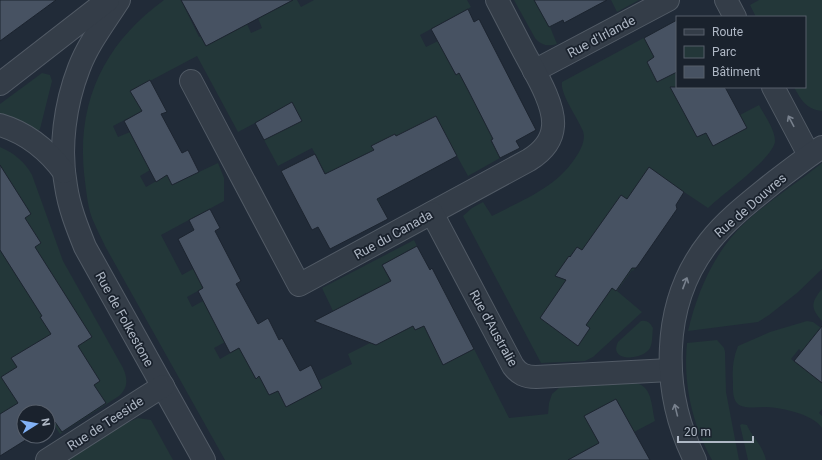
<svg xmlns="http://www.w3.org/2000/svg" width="822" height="460" font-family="Roboto,sans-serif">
  <rect width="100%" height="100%" fill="#212b38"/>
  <g fill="#233739">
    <path d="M 164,0 L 181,0 L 199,37 L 201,36 L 206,46 L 247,24 L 251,33 L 262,28 L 258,18 L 293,0 L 297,0 L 301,7 L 314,0 L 467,0 L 471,7 L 420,35 L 426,47 L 438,41 L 456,75 L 459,73 L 467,88 L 470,86 C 477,108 481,119 497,137 L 491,141 L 500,158 L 468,176 L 457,156 L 378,198 L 381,206 L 357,219 L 333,188 L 312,148 L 278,166 L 255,123 L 238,132 L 197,56 L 131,91 L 142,111 L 113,126 L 118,137 L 130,132 L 150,170 L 140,176 L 146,187 L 167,175 L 199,172 L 218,163 L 224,178 L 224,201 L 161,235 L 182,275 L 204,263 L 214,282 L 187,297 L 192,307 L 203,301 L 225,342 L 214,348 L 220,359 L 248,343 L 245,358 L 255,378 L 259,376 L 269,395 L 278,391 L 286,407 L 322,388 L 318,381 L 352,364 L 348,354 L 370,343 L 376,345 L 389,338 L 366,293 L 354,300 L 355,303 L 345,305 L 333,311 L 322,288 L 414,240 L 417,246 L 382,265 L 415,330 L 424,326 L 443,364 L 474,349 L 509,418 L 548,414 L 549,403 L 552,394 L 561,386 L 633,383 C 653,384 651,406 655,421 L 634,432 L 616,399 L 585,416 L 599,443 L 584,451 L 588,460 L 225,460 L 105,246 C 101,237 96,228 92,218 C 87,204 86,188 84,173 C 77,100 105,43 164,0 Z"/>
    <path d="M 514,0 L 606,0 L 564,23 L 563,20 L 550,27 L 557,44 C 548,47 541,45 535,38 Z"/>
    <path d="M 611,0 L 639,0 L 617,12 Z"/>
    <path d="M 759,0 L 822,0 L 822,111 C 806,109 801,100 794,87 L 805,87 L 805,17 L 756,17 L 750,5 Z"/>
    <path d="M 677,20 L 677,87 L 723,96 L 728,93 L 740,115 L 759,105 C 764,115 775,129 775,141 C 774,158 721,195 708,208 L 684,192 L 680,199 L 675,200 L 636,267 L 633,271 L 632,270 L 617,291 L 642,312 L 593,357 L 585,361 L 541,363 L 463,216 L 472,208 L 483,202 L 492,216 C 526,198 559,187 579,152 C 583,145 586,136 582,129 C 577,117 560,94 562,82 Z"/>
    <path d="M 42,73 L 50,75 L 52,81 L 40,129 L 38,131 L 0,118 L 0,104 Z"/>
    <path d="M 0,147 C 14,153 25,162 32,175 L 63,261 L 123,368 C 128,379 128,388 119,396 L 60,434 L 49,417 L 48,412 L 24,412 L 24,436 L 32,436 L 5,453 L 0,446 Z"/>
    <path d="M 822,163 L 822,269 L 797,293 L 769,315 L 758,322 L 688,331 C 698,289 716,248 749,219 C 772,199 798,182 822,163 Z"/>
    <path d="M 822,289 L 822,321 C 810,308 811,302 822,289 Z"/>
    <path d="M 641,321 C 648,320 650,323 653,328 C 652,334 653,342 650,348 C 642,361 608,362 618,342 Z"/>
    <path d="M 807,321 L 813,322 L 821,328 L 802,352 L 799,349 L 791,359 L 822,383 L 822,409 L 819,413 L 822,416 L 822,428 C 813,414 783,408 766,407 C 758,407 747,409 739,405 C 732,400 733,390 733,382 C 732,370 733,358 738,346 L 770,332 Z"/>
    <path d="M 717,340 L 724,348 L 725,352 L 726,392 L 739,460 L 712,460 C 692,423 683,384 687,343 Z"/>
    <path d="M 138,418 L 151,420 L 173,460 L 66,460 L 122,425 Z"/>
    <path d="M 742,424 L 747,425 C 752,437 763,446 766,460 L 748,460 L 740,425 Z"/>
  </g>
  <g fill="#475262" stroke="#1c242f">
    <path d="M 0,0 L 56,0 L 0,41 Z"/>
    <path d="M 181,0 L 293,0 L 206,46 Z"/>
    <path d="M 534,0 L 607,0 L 564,23 L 563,20 L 549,27 Z"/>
    <path d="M 468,9 L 474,22 L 479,19 L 536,130 L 516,141 L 520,148 L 500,158 L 491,140 L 493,139 L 468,90 L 459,73 L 456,75 L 431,29 Z"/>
    <path d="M 677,20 L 677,72 L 657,82 L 647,62 L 654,57 L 644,38 Z"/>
    <path d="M 150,80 L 167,112 L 161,114 L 182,153 L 188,150 L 199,172 L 172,185 L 167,175 L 156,182 L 124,121 L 142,111 L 130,91 Z"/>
    <path d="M 670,87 L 725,87 L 747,128 L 713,146 L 706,133 L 697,137 Z"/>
    <path d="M 292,102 L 302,121 L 264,140 L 255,123 Z"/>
    <path d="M 436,116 L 457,156 L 377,199 L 388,219 L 330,249 L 318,227 L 312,230 L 281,171 L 315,154 L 325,174 L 374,150 L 371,146 L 395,134 L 396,136 Z"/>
    <path d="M 0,165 L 31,214 L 25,218 L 41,243 L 35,247 L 92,337 L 78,346 L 100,381 L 94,385 L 106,403 L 62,432 L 55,422 L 48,426 L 48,412 L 24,412 L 24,436 L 32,436 L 0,456 L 0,414 L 18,403 L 1,377 L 17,367 L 11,358 L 51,334 L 40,317 L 42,316 L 0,250 Z"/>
    <path d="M 649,167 L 684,192 L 676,205 L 677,209 L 639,264 L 636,268 L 632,268 L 616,291 L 612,288 L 586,325 L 590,328 L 578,346 L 540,318 L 566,280 L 555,276 L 569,256 L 570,257 L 577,247 L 582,250 L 621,195 L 627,199 Z"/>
    <path d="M 210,209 L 220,228 L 215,231 L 241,281 L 236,284 L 258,324 L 268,318 L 279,340 L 282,338 L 300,371 L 311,365 L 322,388 L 286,407 L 278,391 L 269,395 L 259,376 L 256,379 L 239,348 L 230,353 L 198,291 L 203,288 L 178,239 L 194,230 L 189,220 Z"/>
    <path d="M 417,246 L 430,270 L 432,268 L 474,349 L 443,365 L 424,326 L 415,330 L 413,326 L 376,345 L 314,321 L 391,281 L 382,265 Z"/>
    <path d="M 822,326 L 822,383 L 794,361 Z"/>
    <path d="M 616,399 L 650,460 L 568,460 L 599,443 L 584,416 Z"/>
  </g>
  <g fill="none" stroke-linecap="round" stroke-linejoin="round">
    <g stroke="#525b66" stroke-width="24">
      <g id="minor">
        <path d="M 119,0 C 105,22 88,44 79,68 C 65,104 59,148 66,186 C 69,207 77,227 85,247 L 204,460"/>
        <path d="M 726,0 L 735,17"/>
        <path d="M 534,71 L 668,0"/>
        <path d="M 191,81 L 299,285 L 529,160 C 542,152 552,141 553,126 C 555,104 534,71 524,52 C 515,35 506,17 497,0"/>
        <path d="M 0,84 L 108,0"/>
        <path d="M 773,87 L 809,155"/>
        <path d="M 0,125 C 27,133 47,149 64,172"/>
        <path d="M 432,213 L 513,366 C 519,374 525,377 536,377 L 670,370"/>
        <path d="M 47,460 L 163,386"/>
        <path d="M 695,460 C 661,392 660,304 709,242 C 727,219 751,201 773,183 C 789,171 805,158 822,147"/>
      </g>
    </g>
    <use href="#minor" stroke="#343d48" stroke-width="22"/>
  </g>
  <defs><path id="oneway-shaft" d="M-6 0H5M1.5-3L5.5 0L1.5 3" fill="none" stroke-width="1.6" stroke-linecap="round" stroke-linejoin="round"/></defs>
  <g stroke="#78818d">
    <use href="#oneway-shaft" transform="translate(791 121) rotate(-118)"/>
    <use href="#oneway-shaft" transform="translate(685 283) rotate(-69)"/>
    <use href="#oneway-shaft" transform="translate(676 410) rotate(-104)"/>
  </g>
  <g text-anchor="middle" stroke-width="3.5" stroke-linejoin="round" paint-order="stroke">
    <g font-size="13" fill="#afb8c5" stroke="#1a222d">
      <text transform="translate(601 36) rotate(-28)" y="5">Rue d'Irlande</text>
      <text transform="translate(750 205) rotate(-41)" y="5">Rue de Douvres</text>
      <text transform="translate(393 234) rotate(-29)" y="5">Rue du Canada</text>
      <text transform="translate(125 319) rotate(61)" y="5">Rue de Folkestone</text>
      <text transform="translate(494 328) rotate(61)" y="5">Rue d'Australie</text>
      <text transform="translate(105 423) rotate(-33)" y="5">Rue de Teeside</text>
    </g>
  </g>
  <rect x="676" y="16" width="130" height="72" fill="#1a222d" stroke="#565e6a"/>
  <rect x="684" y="29" width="20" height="6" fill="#343d48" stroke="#565e6a"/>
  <text x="712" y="36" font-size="12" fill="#afb8c5">Route</text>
  <rect x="684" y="46" width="20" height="12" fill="#233739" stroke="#565e6a"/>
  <text x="712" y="56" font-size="12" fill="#afb8c5">Parc</text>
  <rect x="684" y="66" width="20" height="12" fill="#475262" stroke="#565e6a"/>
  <text x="712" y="76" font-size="12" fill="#afb8c5">Bâtiment</text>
  <g transform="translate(36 424) rotate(79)"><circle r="19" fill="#1a222d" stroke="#565e6a"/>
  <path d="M0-3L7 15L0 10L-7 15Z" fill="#82b2f6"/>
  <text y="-6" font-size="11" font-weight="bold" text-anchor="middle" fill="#afb8c5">N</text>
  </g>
  <path d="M678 436v6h75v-6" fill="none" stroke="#afb8c5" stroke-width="2"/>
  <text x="684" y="436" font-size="12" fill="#afb8c5" stroke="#1a222d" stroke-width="3" paint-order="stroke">20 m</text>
</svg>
